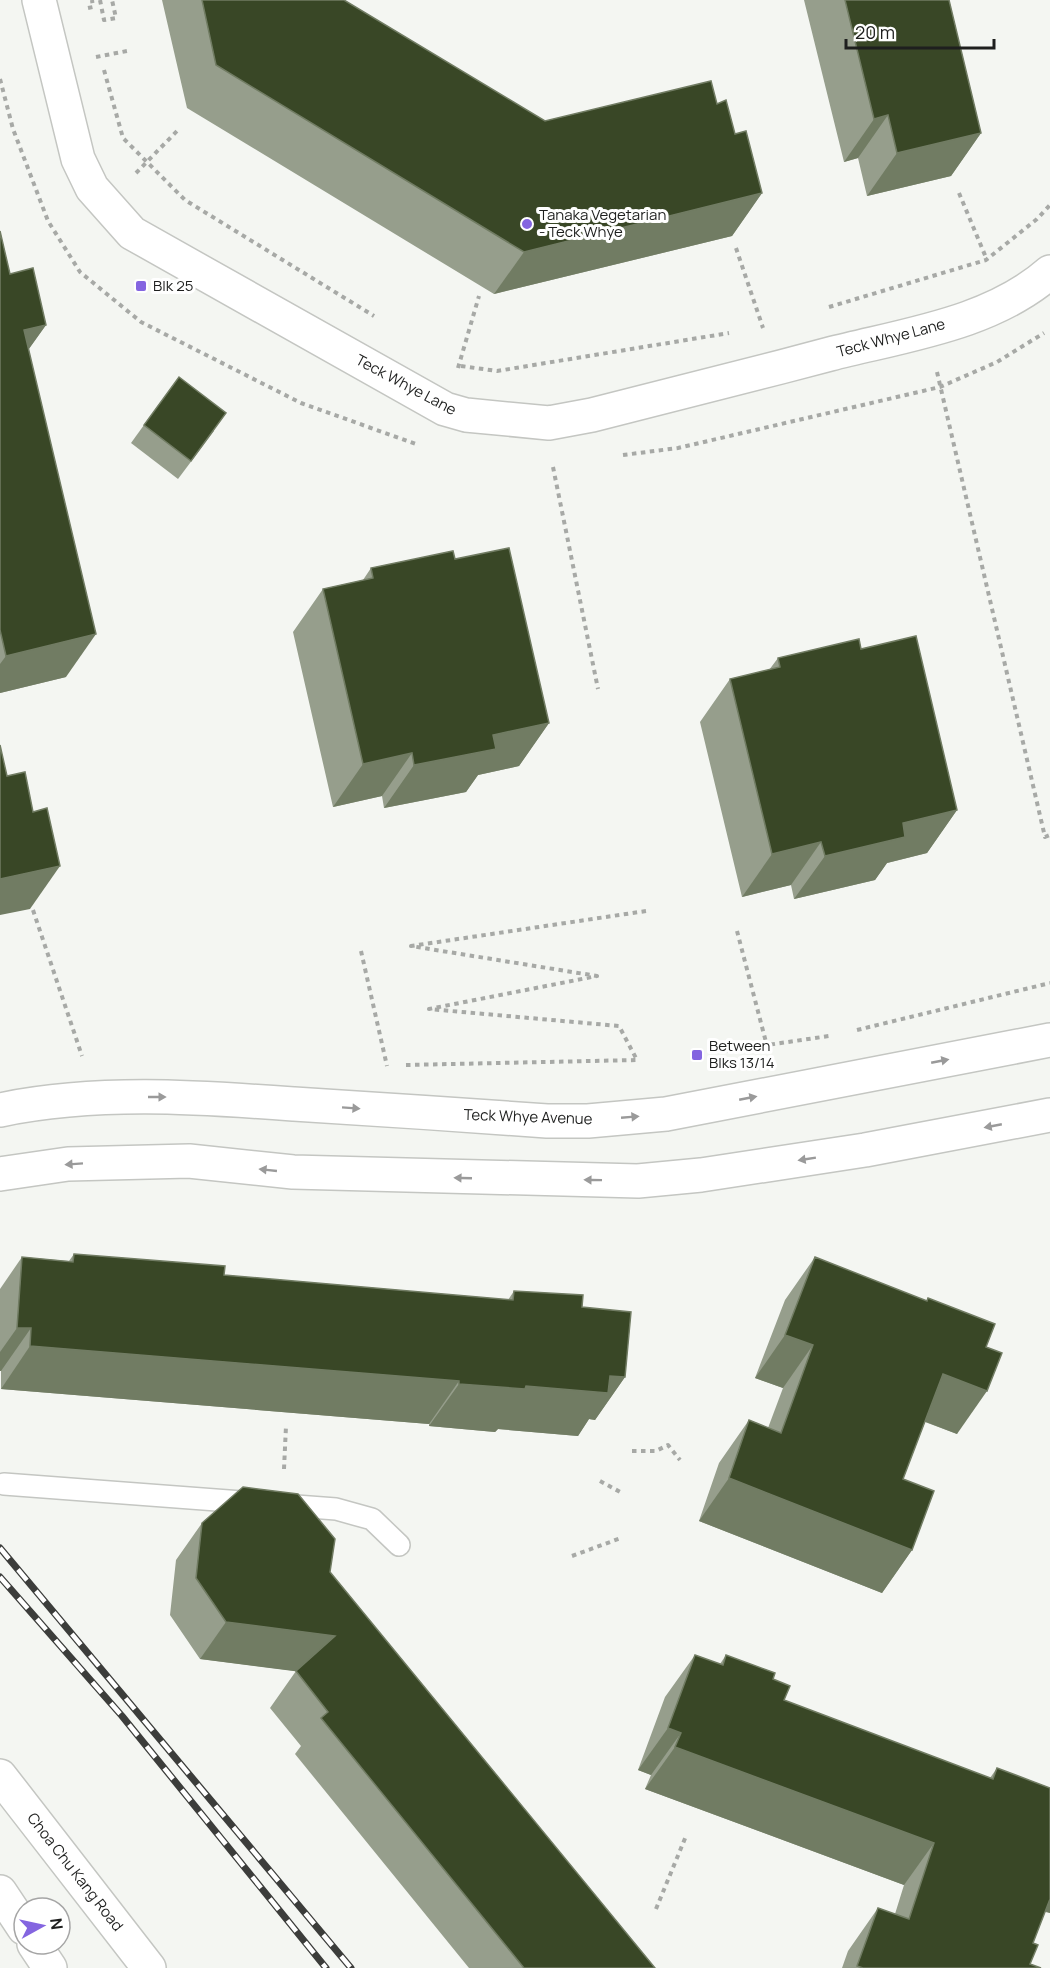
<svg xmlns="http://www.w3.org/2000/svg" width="1050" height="1968" font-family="Manrope,sans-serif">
  <rect width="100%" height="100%" fill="#f4f6f2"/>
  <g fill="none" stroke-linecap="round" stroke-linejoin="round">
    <g stroke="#c4c6c2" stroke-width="24">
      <path id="service" d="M 4,1484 L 336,1509 L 372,1519 L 399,1545"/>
    </g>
    <g stroke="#c4c6c2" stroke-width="36">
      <path id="minor" d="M 39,0 L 78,159 L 92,188 L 132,233 L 445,409 L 466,415 L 549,423 L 592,415 C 672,395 751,375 830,354 C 904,335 991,324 1050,272"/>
    </g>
    <g stroke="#c4c6c2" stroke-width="36">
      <g id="secondary">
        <path d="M 0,1110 C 97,1090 195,1097 294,1104 C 378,1109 463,1115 547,1121 L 588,1121 L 666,1114 L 1050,1040"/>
        <path d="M 0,1174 L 68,1164 L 189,1161 L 293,1172 L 638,1181 L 701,1175 L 865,1150 L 1050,1115"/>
      </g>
    </g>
    <g stroke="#c4c6c2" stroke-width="36">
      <g id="primary">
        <path d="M 0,1776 L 149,1968"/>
        <path d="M 0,1892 L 24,1928"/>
        <path d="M 34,1944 L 50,1968"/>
      </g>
    </g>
    <g stroke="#a7a9a6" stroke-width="4" stroke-dasharray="4.5 4.5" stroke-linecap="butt">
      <path d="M 100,0 L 104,20 L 116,18 L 112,0"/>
      <path d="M 88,8 L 93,7 L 92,0"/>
      <path d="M 96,57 L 127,51"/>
      <path d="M 104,70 L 123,138 L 185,200 L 374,316"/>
      <path d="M 0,79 L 13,129 L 48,221 L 80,272 L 141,322 L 301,403 L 416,444"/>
      <path d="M 136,173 L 177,131"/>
      <path d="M 959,193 L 987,260"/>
      <path d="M 736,248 L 763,328"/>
      <path d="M 829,307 L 986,260 L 1037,219 L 1050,205"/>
      <path d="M 461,366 L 497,371 L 729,333"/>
      <path d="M 458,368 L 479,296"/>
      <path d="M 937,372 L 1045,837 L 1050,835"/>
      <path d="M 623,455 L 678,448 L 940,387 L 997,362 L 1044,333"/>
      <path d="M 553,467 L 598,689"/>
      <path d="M 33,910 L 82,1056"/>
      <path d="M 737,931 L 767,1046"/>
      <path d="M 361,951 L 387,1066"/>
      <path d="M 857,1030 L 1050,983"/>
      <path d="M 726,1051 L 829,1036"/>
      <path d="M 406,1065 L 637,1060 L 619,1026 L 429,1009 L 597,976 L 411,946 L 646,911"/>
      <path d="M 632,1451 L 656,1451 L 668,1445 L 680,1460"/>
      <path d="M 284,1469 L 286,1426"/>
      <path d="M 600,1481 L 622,1493"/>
      <path d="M 572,1556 L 621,1538"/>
      <path d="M 656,1909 L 686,1836"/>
    </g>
    <use href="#service" stroke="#fff" stroke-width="21"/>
    <use href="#minor" stroke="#fff" stroke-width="33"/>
    <use href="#secondary" stroke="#fff" stroke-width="33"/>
    <use href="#primary" stroke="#fff" stroke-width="33"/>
    <g stroke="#3c3d3b" stroke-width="7">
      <g id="rail">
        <path d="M 0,1548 L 351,1968"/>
        <path d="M 0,1577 L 122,1716 L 326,1968"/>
      </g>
    </g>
    <use href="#rail" stroke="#fff" stroke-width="4.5" stroke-dasharray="14" stroke-linecap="butt"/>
  </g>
  <g fill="#969e8c">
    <path d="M 162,0 L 344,0 L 545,121 L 717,104 L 735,134 L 762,193 L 732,236 L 494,294 L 187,108 Z"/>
    <path d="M 804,0 L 949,0 L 981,133 L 951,176 L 867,196 L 858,158 L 844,162 Z"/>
    <path d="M 0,231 L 10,274 L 46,325 L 28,350 L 66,677 L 0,693 Z"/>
    <path d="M 144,425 L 214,431 L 178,479 L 131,443 Z"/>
    <path d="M 455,559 L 549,723 L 519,766 L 478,775 L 466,792 L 384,808 L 382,796 L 333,807 L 293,632 L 323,589 L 363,580 L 371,568 Z"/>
    <path d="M 861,649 L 957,810 L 927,853 L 887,863 L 875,880 L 794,899 L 791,885 L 742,897 L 700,722 L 730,679 L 769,670 L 778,658 Z"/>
    <path d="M 74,1254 L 224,1275 L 508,1300 L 514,1291 L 582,1307 L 625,1377 L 595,1420 L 589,1419 L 578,1436 L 498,1429 L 495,1432 L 429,1426 L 429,1424 L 1,1389 L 1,1371 L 0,1371 L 0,1289 L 22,1257 L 69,1261 Z"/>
    <path d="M 815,1257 L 926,1301 L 928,1298 L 986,1347 L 957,1434 L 925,1422 L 903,1479 L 912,1550 L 882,1593 L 699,1521 L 719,1463 L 749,1420 L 768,1428 L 783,1388 L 755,1378 L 785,1300 Z"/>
    <path d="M 202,1523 L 330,1572 L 655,1968 L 469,1968 L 295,1754 L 301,1746 L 270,1708 L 296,1671 L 200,1659 L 170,1615 L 176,1560 Z"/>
    <path d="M 695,1655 L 720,1664 L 726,1655 L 773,1679 L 784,1700 L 990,1778 L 997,1768 L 1050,1788 L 1050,1913 L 1045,1912 L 1033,1943 L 1030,1964 L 1041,1968 L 842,1968 L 848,1951 L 878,1908 L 895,1914 L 904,1885 L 645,1789 L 651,1775 L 638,1770 L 665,1697 Z"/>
  </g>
  <g fill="#717c63">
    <path d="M 888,115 L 858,158 L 844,162 L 874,119 Z"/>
    <path d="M 981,133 L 951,176 L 867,196 L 897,153 Z"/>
    <path d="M 762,193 L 732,236 L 494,294 L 524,252 Z"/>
    <path d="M 46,325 L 16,367 L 24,330 Z"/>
    <path d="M 96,634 L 66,677 L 0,693 L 0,664 L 6,656 Z"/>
    <path d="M 549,723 L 519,766 L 478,775 L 466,792 L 384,808 L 414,765 L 493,735 Z"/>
    <path d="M 412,753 L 382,796 L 333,807 L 363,764 Z"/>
    <path d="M 957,810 L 927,853 L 887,863 L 875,880 L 794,899 L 825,856 L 903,823 Z"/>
    <path d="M 821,842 L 791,885 L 742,897 L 772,854 Z"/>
    <path d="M 60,866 L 30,909 L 0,915 L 0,879 Z"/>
    <path d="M 17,1328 L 31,1328 L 1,1371 L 0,1371 L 0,1352 Z"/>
    <path d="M 785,1335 L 813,1345 L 783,1388 L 755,1378 Z"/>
    <path d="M 30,1346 L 459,1381 L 429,1424 L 1,1389 Z"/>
    <path d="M 943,1374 L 987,1391 L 957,1434 L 913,1417 Z"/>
    <path d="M 610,1376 L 625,1377 L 595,1420 L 589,1419 L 578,1436 L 498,1429 L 495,1432 L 429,1426 L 459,1384 L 526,1386 Z"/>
    <path d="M 729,1478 L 912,1550 L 882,1593 L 699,1521 Z"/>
    <path d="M 226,1622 L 335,1636 L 309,1673 L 200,1659 Z"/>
    <path d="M 668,1728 L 681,1733 L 651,1775 L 638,1770 Z"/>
    <path d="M 675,1747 L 934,1843 L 904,1885 L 645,1789 Z"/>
    <path d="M 1050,1883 L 1050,1913 L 1033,1907 Z"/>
  </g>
  <g fill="#394726" stroke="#717c63" stroke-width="1.5">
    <path d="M 202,0 L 344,0 L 545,121 L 711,81 L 717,104 L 726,100 L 735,134 L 746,131 L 762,193 L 524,252 L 216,65 Z"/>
    <path d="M 845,0 L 949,0 L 981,133 L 897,153 L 888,115 L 874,119 Z"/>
    <path d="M 0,231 L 10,274 L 33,268 L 46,325 L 24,330 L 96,634 L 6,656 L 0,630 Z"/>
    <path d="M 179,377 L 226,413 L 191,461 L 144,425 Z"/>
    <path d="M 509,548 L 549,723 L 493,735 L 496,749 L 414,765 L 412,753 L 363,764 L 323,589 L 373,578 L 371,568 L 453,551 L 455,559 Z"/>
    <path d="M 916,636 L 957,810 L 903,823 L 905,837 L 825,856 L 821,842 L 772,854 L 730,679 L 780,667 L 778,658 L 859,639 L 861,649 Z"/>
    <path d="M 0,745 L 7,776 L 25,772 L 33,812 L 47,808 L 60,866 L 0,879 Z"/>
    <path d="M 74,1254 L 225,1266 L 224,1275 L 513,1300 L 514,1291 L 583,1295 L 582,1307 L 631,1312 L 625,1377 L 610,1376 L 608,1393 L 526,1386 L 525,1389 L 459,1384 L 459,1381 L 30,1346 L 31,1328 L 17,1328 L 22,1257 L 73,1262 Z"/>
    <path d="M 815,1257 L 927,1301 L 928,1298 L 995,1324 L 986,1347 L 1002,1353 L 987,1391 L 943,1374 L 903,1479 L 934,1491 L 912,1550 L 729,1478 L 749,1420 L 781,1433 L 813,1345 L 785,1335 Z"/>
    <path d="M 243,1487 L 298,1494 L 335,1539 L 330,1572 L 655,1968 L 524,1968 L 321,1718 L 328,1712 L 296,1671 L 335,1636 L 226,1622 L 196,1578 L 202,1523 Z"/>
    <path d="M 695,1655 L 723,1665 L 726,1655 L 775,1673 L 773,1679 L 790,1686 L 784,1700 L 993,1779 L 997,1768 L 1050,1788 L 1050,1899 L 1033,1943 L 1038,1945 L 1030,1964 L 1041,1968 L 863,1968 L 857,1966 L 878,1908 L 909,1919 L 934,1843 L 675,1747 L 681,1733 L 668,1728 Z"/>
  </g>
  <defs><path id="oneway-solid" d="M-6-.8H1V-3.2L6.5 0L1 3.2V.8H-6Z" transform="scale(1.5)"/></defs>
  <g fill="#9a9a9a">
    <use href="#oneway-solid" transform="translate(940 1061) rotate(-11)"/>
    <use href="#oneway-solid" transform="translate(157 1097)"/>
    <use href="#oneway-solid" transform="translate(748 1098) rotate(-11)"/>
    <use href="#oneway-solid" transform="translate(351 1108) rotate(4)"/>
    <use href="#oneway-solid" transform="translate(630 1117) rotate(-5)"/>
    <use href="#oneway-solid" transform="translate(993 1126) rotate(169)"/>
    <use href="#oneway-solid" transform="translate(807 1159) rotate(171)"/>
    <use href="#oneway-solid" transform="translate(74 1164) rotate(176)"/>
    <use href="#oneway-solid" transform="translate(268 1170) rotate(-174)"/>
    <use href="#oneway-solid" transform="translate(463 1178) rotate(-178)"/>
    <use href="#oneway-solid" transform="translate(593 1180) rotate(-179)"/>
  </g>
  <g fill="#8465e0" stroke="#fff" stroke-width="2">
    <circle cx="527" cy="224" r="6"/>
    <rect x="135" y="280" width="12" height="12" rx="3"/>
    <rect x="691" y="1049" width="12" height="12" rx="3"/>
  </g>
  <g text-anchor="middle" stroke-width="6" stroke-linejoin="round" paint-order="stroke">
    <g font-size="15" fill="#1e1f1e" stroke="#fff" text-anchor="start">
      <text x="539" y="220">Tanaka Vegetarian<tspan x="539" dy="17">- Teck Whye</tspan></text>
      <text x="153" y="291">Blk 25</text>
      <text x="709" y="1051">Between<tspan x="709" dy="17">Blks 13/14</tspan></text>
    </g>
    <g font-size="15" fill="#1e1f1e" stroke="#fff">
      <text transform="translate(891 338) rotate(-15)" y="5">Teck Whye Lane</text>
      <text transform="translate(406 385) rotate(28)" y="5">Teck Whye Lane</text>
      <text transform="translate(528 1117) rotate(2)" y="5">Teck Whye Avenue</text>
      <text transform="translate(75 1872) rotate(52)" y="5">Choa Chu Kang Road</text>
    </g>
  </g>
  <g transform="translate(42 1926) rotate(82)"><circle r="28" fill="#ffffff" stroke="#a5a5a5" stroke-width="1.5"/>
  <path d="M0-4.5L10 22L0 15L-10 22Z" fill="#8465e0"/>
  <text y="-9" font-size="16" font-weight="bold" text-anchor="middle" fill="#1e1f1e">N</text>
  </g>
  <path d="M846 39v9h148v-9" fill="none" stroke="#1e1f1e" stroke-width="3"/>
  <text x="855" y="39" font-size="18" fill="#1e1f1e" stroke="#ffffff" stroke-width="4.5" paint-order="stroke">20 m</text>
</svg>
